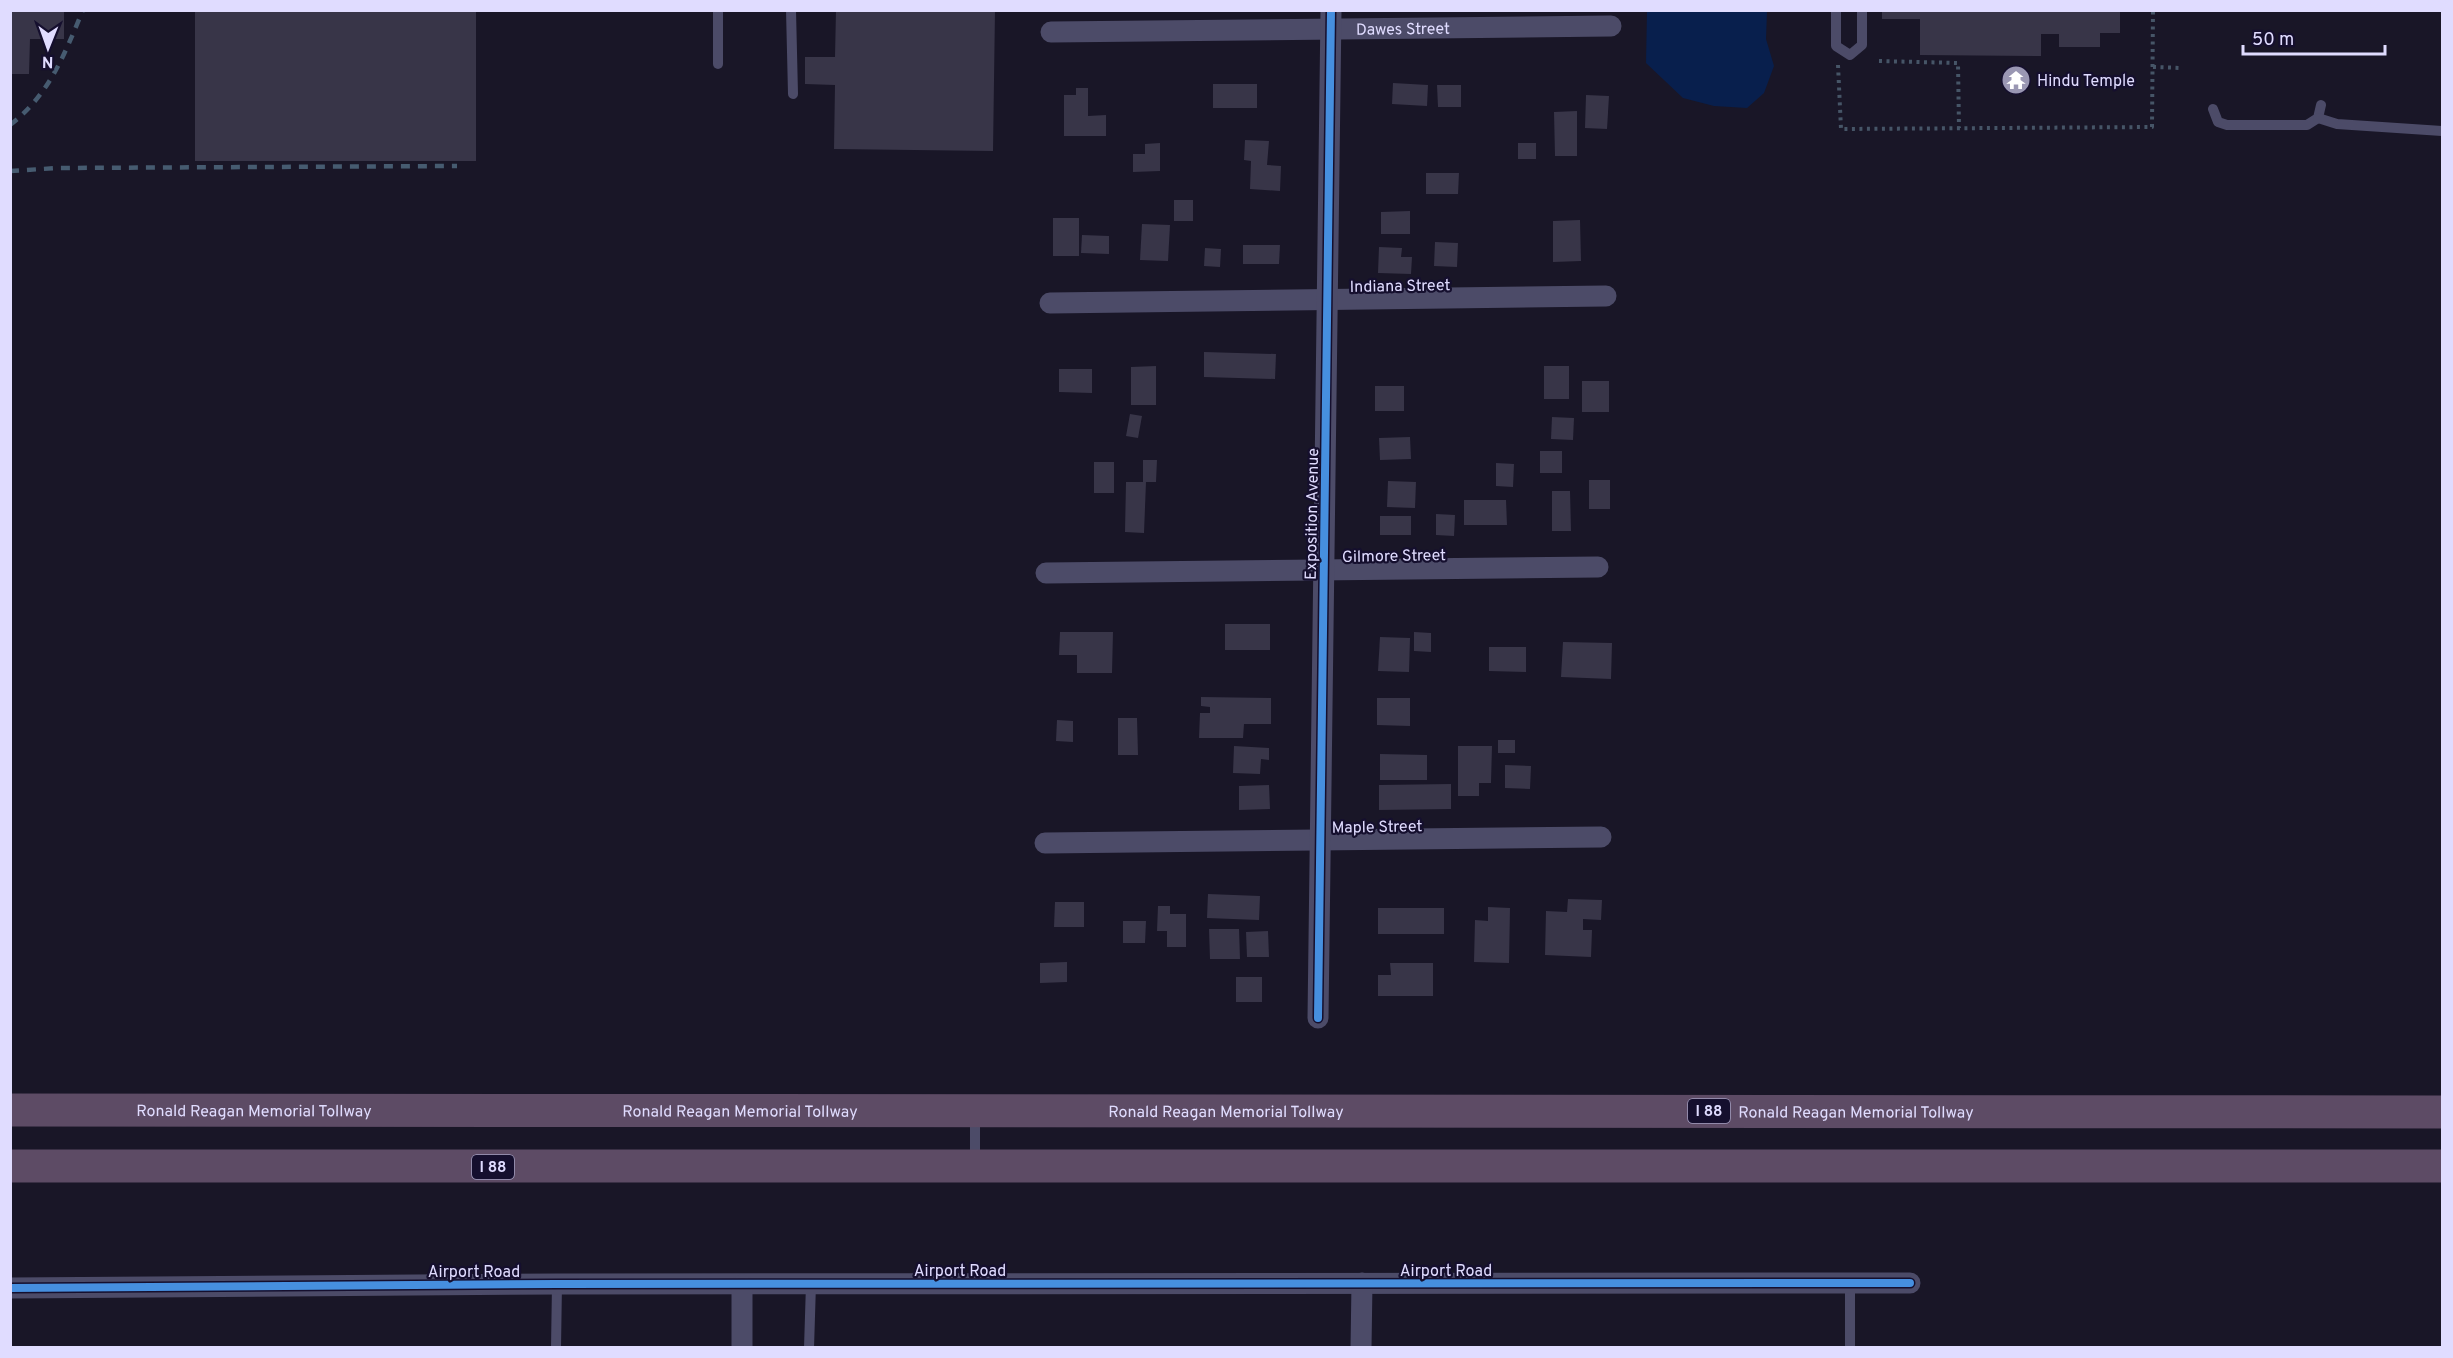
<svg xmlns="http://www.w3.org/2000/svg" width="2453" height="1358" font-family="Overpass,sans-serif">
  <rect width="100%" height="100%" fill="#191627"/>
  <path fill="#081f4d" d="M 1647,11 L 1767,11 L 1766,39 L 1774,66 L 1764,93 L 1747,108 L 1714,106 L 1683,98 L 1646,63 Z"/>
  <g fill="#383548">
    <path d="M 10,10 L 64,10 L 64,39 L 30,39 L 29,74 L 10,74 Z"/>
    <rect x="195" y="10" width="281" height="151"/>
    <path d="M 836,10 L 995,10 L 993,151 L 834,149 L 835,85 L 805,84 L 805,57 L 835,57 Z"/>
    <path d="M 1882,10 L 2120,10 L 2120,33 L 2100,33 L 2100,47 L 2059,47 L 2059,34 L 2041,34 L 2041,56 L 1920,55 L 1920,19 L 1882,19 Z"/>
    <path d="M 1393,83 L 1428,85 L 1427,106 L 1392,104 Z"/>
    <rect x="1213" y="84" width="44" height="24"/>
    <path d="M 1437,85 L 1461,85 L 1461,107 L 1438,107 Z"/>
    <path d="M 1076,88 L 1088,88 L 1088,116 L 1106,115 L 1106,136 L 1064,136 L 1064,95 L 1076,95 Z"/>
    <path d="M 1586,95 L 1609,96 L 1607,129 L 1585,128 Z"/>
    <path d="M 1577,111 L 1577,156 L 1555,156 L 1554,112 Z"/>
    <path d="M 1245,140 L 1269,141 L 1267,165 L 1281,166 L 1280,191 L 1250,189 L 1251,161 L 1244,160 Z"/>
    <path d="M 1160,143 L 1160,171 L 1133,172 L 1133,154 L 1145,154 L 1145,144 Z"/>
    <rect x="1518" y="143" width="18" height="16"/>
    <path d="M 1426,173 L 1459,173 L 1458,194 L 1426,194 Z"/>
    <rect x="1174" y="200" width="19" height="21"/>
    <path d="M 1410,211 L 1410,234 L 1381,234 L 1381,212 Z"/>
    <rect x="1053" y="218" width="26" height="38"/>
    <path d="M 1580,220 L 1581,261 L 1553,262 L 1553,221 Z"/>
    <path d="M 1142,224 L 1170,225 L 1168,261 L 1140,260 Z"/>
    <path d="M 1082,235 L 1109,236 L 1109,254 L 1081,253 Z"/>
    <path d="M 1435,242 L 1458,243 L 1457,267 L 1434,266 Z"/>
    <path d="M 1243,245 L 1280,245 L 1279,264 L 1243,264 Z"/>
    <path d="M 1379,247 L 1402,248 L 1401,257 L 1412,257 L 1411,274 L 1378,273 Z"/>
    <path d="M 1205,248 L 1221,249 L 1220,267 L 1204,266 Z"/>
    <path d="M 1204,352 L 1276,354 L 1275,379 L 1204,377 Z"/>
    <path d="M 1156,366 L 1156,405 L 1131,405 L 1131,367 Z"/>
    <rect x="1544" y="366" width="25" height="33"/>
    <path d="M 1059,369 L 1092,369 L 1092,393 L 1059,392 Z"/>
    <rect x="1582" y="381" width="27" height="31"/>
    <rect x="1375" y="386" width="29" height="25"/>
    <path d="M 1130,414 L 1142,416 L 1138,438 L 1126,436 Z"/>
    <path d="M 1552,417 L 1574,418 L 1573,440 L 1551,439 Z"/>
    <path d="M 1410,437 L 1411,459 L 1380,460 L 1379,438 Z"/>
    <rect x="1540" y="451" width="22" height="22"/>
    <path d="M 1143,460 L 1157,460 L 1156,482 L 1146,482 L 1144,533 L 1125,532 L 1126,482 L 1143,482 Z"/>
    <rect x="1094" y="462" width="20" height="31"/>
    <path d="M 1496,463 L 1514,464 L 1513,487 L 1496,486 Z"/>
    <rect x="1589" y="480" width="21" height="29"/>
    <path d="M 1388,481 L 1416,482 L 1415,508 L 1387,507 Z"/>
    <path d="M 1552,491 L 1570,491 L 1571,531 L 1552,531 Z"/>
    <path d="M 1464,500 L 1506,500 L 1507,525 L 1464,525 Z"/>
    <path d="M 1436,514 L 1455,515 L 1454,536 L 1436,535 Z"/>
    <rect x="1380" y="516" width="31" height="19"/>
    <rect x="1225" y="624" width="45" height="26"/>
    <path d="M 1060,632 L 1113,632 L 1112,673 L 1077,673 L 1077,655 L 1059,655 Z"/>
    <path d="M 1414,632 L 1431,633 L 1431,652 L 1414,651 Z"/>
    <path d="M 1380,637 L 1410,638 L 1409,672 L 1378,671 Z"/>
    <path d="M 1563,642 L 1612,643 L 1611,679 L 1561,677 Z"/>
    <path d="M 1489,647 L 1526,647 L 1526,672 L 1489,671 Z"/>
    <path d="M 1201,697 L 1271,698 L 1271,724 L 1244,724 L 1243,738 L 1199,738 L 1200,713 L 1210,713 L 1210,707 L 1201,706 Z"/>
    <path d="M 1377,698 L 1410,698 L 1410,726 L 1377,725 Z"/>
    <path d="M 1118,718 L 1137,718 L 1138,755 L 1118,755 Z"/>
    <path d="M 1057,720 L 1073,721 L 1073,742 L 1056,741 Z"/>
    <rect x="1498" y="740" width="17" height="13"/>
    <path d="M 1234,746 L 1269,748 L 1269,760 L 1261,759 L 1260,774 L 1233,773 Z"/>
    <path d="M 1458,746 L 1492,746 L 1491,783 L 1479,783 L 1479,796 L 1458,796 Z"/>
    <path d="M 1380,754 L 1427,755 L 1427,780 L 1380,780 Z"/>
    <path d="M 1505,765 L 1531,766 L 1530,789 L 1505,788 Z"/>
    <path d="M 1451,784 L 1451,809 L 1379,810 L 1379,785 Z"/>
    <path d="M 1269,785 L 1270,809 L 1239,810 L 1239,786 Z"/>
    <path d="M 1208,894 L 1260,896 L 1259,920 L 1207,918 Z"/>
    <path d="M 1568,899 L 1602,900 L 1601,920 L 1583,919 L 1583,930 L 1592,930 L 1591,957 L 1545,955 L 1546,911 L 1567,912 Z"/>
    <path d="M 1055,902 L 1084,902 L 1084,927 L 1054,927 Z"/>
    <path d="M 1158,906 L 1170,906 L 1170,914 L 1186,914 L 1186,947 L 1167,947 L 1167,931 L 1157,931 Z"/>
    <path d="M 1488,907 L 1510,908 L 1509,963 L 1474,962 L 1475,920 L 1488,921 Z"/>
    <rect x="1378" y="908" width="66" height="26"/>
    <path d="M 1123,921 L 1146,921 L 1145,943 L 1123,943 Z"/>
    <path d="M 1209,929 L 1239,929 L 1240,959 L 1210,959 Z"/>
    <path d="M 1268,931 L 1269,957 L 1247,957 L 1246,932 Z"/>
    <path d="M 1067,962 L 1067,982 L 1040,983 L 1040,963 Z"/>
    <path d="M 1390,963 L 1433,963 L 1433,996 L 1378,996 L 1378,975 L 1391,975 Z"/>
    <rect x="1236" y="977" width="26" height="25"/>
  </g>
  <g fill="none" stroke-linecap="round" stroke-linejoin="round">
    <g stroke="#465567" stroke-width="4" stroke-dasharray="3 4.5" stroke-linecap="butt">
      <path d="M 1879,61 L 1958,63 L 1959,128"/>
      <path d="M 1838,65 L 1841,129 L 2152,127 L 2153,10"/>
      <path d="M 2153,67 L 2182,68"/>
    </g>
    <g stroke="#4c4b68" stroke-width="10">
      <path d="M 718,10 L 718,64"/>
      <path d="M 791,10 L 793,94"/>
      <path d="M 1836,10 L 1836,46 L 1850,55 L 1862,45 L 1862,10"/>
      <path d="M 2213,109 L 2218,122 L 2227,125 L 2307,125 L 2318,118 L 2321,105"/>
      <path d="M 2318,118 L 2337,124 L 2442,131"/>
      <path d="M 975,1114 L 975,1162"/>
      <path d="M 1850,1284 L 1850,1348"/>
      <path d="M 556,1348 L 557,1284"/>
      <path d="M 809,1348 L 811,1284"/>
    </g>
    <g stroke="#4c4b68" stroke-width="21">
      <path id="s1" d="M 1051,32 L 1611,26"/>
      <path d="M 1050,303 L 1606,296"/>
      <path d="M 1046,573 L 1598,567"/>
      <path d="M 1045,843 L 1601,837"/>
      <path d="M 1318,1018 L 1331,10"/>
      <path d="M 10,1288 L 557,1284 L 1910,1283"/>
      <path d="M 742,1348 L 742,1285"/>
      <path d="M 1361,1348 L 1362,1283"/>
    </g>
    <g stroke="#5d4b65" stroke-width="33">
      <path id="s2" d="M 10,1110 L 2442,1112"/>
      <path d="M 10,1166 L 2442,1166"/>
    </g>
    <g stroke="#465b70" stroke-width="4.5" stroke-dasharray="9 8" stroke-linecap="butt">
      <path d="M 10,125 C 50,94 64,55 83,10"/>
      <path d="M 10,171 L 58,168 L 457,166"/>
    </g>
    <g stroke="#150f2e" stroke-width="11">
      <g id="cycleway">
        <path d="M 1318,1018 L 1331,10"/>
        <path d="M 10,1288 L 557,1284 L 1910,1283"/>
      </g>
    </g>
    <use href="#cycleway" stroke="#468fdf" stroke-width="8"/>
  </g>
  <defs>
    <g id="temple-disc" transform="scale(1.5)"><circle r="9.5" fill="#9a97b3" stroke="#150f2e"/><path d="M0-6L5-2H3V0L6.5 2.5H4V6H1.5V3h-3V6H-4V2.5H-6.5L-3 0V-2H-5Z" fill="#fff"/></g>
  </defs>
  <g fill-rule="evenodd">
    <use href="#temple-disc" x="2016" y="80"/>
  </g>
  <g text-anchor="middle" stroke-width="4.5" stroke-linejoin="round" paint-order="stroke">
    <g fill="#150f2e" stroke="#a39ec0" stroke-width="1.5">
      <rect x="1688" y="1099" width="42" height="24" rx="4.5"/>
      <rect x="472" y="1155" width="42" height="24" rx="4.5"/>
    </g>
    <g font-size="15" font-weight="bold" fill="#e0dcff">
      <text x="1709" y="1116">I 88</text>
      <text x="493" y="1172">I 88</text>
    </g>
    <g font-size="16" fill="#e0dcff" stroke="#150f2e">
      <text dy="6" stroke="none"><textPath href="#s1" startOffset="352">Dawes Street</textPath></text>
      <text transform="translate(1400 285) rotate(-1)" y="6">Indiana Street</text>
      <text transform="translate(1311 514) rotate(-89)" y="6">Exposition Avenue</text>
      <text transform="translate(1394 555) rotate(-1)" y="6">Gilmore Street</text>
      <text transform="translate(1377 826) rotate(-1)" y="6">Maple Street</text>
      <text dy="6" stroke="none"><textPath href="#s2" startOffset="244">Ronald Reagan Memorial Tollway</textPath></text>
      <text dy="6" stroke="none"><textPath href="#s2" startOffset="730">Ronald Reagan Memorial Tollway</textPath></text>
      <text dy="6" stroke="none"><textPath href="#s2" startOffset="1216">Ronald Reagan Memorial Tollway</textPath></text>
      <text dy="6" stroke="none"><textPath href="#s2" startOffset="1846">Ronald Reagan Memorial Tollway</textPath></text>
      <text x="960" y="1276">Airport Road</text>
      <text x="1446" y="1276">Airport Road</text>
      <text x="474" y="1277">Airport Road</text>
    </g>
    <g font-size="16" fill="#e0dcff" stroke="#150f2e" text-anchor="start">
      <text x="2037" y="86">Hindu Temple</text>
    </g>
  </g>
  <rect width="2453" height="1358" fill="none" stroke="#e0dcff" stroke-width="24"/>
  <g transform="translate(48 48) rotate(181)" stroke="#150f2e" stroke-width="4.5" paint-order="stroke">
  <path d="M0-4.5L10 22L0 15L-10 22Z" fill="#e0dcff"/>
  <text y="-9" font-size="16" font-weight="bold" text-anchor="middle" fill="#e0dcff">N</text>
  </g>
  <path d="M2243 45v9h142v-9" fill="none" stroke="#e0dcff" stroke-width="3"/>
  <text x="2252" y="45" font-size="18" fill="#e0dcff" stroke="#150f2e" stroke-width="4.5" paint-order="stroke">50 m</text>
</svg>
